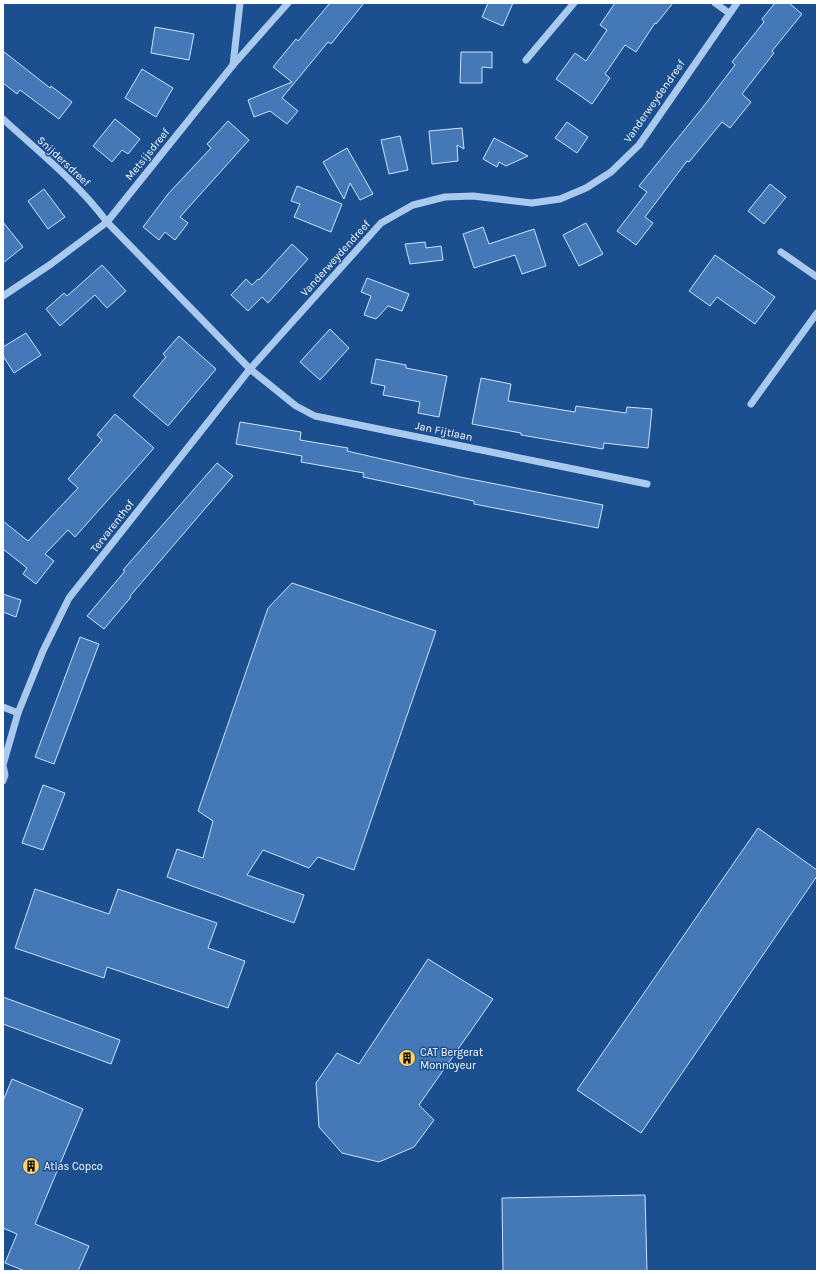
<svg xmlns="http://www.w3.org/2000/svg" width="820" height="1274" font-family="Karla,sans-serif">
  <rect width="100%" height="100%" fill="#1b4f8f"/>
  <g fill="#4478b7" stroke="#cfe3fa">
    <path d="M 330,3 L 364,3 L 331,44 L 328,42 L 282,98 L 298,111 L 287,124 L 270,111 L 254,117 L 248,100 L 292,82 L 273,67 L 296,39 L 298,41 Z"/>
    <path d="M 488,3 L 513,3 L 503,26 L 482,17 Z"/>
    <path d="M 615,3 L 673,3 L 656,24 L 655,23 L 636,52 L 625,45 L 605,74 L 610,78 L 592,104 L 556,79 L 575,53 L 586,61 L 607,30 L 600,25 Z"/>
    <path d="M 775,3 L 789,3 L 802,14 L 772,51 L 774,53 L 742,94 L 751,102 L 730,128 L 722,122 L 689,162 L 687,161 L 645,217 L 653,223 L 636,245 L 617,231 L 647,192 L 639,186 L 703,107 L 735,65 L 732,62 L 764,22 L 762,19 Z"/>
    <path d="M 155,27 L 194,34 L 189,60 L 151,53 Z"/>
    <path d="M 3,51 L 50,88 L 51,86 L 72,102 L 59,119 L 20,90 L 17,94 L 3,83 Z"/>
    <path d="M 461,52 L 492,52 L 492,68 L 482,67 L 482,83 L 460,83 Z"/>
    <path d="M 142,69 L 173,88 L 156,117 L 125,98 Z"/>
    <path d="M 115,119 L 140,139 L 128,154 L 122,150 L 112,162 L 93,146 Z"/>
    <path d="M 228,121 L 249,140 L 180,217 L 188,223 L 175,240 L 165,232 L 159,240 L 143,227 L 168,194 L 211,148 L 207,144 Z"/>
    <path d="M 567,122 L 588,137 L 577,153 L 555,138 Z"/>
    <path d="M 462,128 L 464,149 L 457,145 L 458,161 L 432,164 L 429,131 Z"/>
    <path d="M 400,136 L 408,170 L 389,174 L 381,140 Z"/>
    <path d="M 494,138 L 528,156 L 506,166 L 499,162 L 497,167 L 483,159 Z"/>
    <path d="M 347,148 L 373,194 L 360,200 L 350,183 L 344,199 L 323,162 Z"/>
    <path d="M 770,184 L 786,197 L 764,224 L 748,211 Z"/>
    <path d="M 297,186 L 342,204 L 331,232 L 294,217 L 300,204 L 291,201 Z"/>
    <path d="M 44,189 L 65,217 L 48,229 L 28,201 Z"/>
    <path d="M 3,222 L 23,247 L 3,263 Z"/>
    <path d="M 586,223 L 603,254 L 579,266 L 563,235 Z"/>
    <path d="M 483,227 L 489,244 L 534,229 L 546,266 L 522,274 L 515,255 L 474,268 L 463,234 Z"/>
    <path d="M 425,242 L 426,248 L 441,246 L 443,260 L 410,264 L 405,244 Z"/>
    <path d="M 292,244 L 308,259 L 268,303 L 262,297 L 248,311 L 231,295 L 246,279 L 252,285 L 258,279 L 259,280 Z"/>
    <path d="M 715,255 L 775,297 L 755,324 L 717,297 L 710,306 L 689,291 Z"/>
    <path d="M 102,265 L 126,291 L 107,308 L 95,295 L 60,326 L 46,309 L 64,293 L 67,296 Z"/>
    <path d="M 367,278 L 409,294 L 402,311 L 388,306 L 376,319 L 364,315 L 371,296 L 361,292 Z"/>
    <path d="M 330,329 L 349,348 L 320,380 L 300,362 Z"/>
    <path d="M 26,333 L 41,355 L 14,373 L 3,356 L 3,347 Z"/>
    <path d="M 179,336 L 216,369 L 168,426 L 133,396 L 166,357 L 163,354 Z"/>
    <path d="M 376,359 L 406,365 L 406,368 L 447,376 L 439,417 L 418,413 L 420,402 L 383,395 L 385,386 L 371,383 Z"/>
    <path d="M 481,378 L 511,384 L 508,401 L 575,412 L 576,406 L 626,413 L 627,407 L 652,409 L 648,448 L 604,443 L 603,449 L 521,435 L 521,433 L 472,424 Z"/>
    <path d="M 115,414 L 154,448 L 75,537 L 68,530 L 45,554 L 54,561 L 36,584 L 23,574 L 27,568 L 3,549 L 3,521 L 28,541 L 78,488 L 68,479 L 102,440 L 97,435 Z"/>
    <path d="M 240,422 L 301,432 L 300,440 L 348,448 L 347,451 L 460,477 L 603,505 L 598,528 L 474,504 L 474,501 L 363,477 L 364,473 L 301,462 L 302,456 L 236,444 Z"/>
    <path d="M 217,463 L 233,476 L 130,596 L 131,597 L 104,629 L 87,616 L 125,571 L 123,570 Z"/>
    <path d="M 292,583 L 436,631 L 354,870 L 318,857 L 309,868 L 263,850 L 247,875 L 304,895 L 294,923 L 167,877 L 177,849 L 203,858 L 213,821 L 198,811 L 268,608 Z"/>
    <path d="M 3,594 L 21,600 L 16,617 L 3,612 Z"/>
    <path d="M 80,637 L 99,644 L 54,764 L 35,757 Z"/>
    <path d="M 43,785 L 65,793 L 43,850 L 22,843 Z"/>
    <path d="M 758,828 L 817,870 L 817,876 L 641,1133 L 577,1090 Z"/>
    <path d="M 35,889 L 109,914 L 118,889 L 217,923 L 208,948 L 245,961 L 228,1008 L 107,967 L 104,978 L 15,948 Z"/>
    <path d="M 428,959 L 493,999 L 419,1105 L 434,1120 L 414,1147 L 379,1162 L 342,1153 L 319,1127 L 316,1083 L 337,1053 L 359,1064 Z"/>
    <path d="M 3,997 L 120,1040 L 111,1064 L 3,1024 Z"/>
    <path d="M 12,1079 L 83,1109 L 35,1224 L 89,1246 L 78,1271 L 25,1271 L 5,1263 L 17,1234 L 3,1228 L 3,1101 Z"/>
    <path d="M 645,1195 L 647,1271 L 503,1271 L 502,1198 Z"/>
  </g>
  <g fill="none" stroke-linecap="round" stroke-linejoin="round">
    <g stroke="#a9c9ee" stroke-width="7">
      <path d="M 715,3 L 729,13"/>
      <path d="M 526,60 L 574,3"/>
      <path d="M 233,65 L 240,3"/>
      <path d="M 3,119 C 39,152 78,183 107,222 L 250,369 L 381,223 L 413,205 L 445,197 L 473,196 L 532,203 L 560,199 L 586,188 L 611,172 L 639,145 L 737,3"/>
      <path d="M 781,252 L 817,277"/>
      <path d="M 3,296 L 51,264 L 107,222 L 233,65 L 288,3"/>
      <path d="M 751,404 L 817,313"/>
      <path d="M 3,707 L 18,713"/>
      <path d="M 3,781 L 5,775 L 3,765 L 18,713 L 43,651 L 69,598 L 250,369 L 296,406 L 315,416 L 647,484"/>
    </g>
  </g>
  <defs>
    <g id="building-disc" transform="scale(0.9)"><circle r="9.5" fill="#ffd166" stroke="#1b4f8f"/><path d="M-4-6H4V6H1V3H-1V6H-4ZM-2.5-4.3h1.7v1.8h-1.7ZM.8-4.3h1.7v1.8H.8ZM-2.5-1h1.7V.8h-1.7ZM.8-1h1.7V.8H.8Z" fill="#111"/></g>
  </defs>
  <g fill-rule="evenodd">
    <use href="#building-disc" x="407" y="1058"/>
    <use href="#building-disc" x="31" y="1166"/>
  </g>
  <g text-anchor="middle" stroke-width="3" stroke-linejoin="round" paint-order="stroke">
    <g font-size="11" fill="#fff" stroke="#1b4f8f">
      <text transform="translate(654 101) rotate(-55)" y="4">Vanderweydendreef</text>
      <text transform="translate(147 154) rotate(-51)" y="4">Metsijsdreef</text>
      <text transform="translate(64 161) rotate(43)" y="4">Snijdersdreef</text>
      <text transform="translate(335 258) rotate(-48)" y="4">Vanderweydendreef</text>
      <text transform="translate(444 431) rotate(12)" y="4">Jan Fijtlaan</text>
      <text transform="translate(112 526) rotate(-52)" y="4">Tervarenthof</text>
    </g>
    <g font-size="11" fill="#fff" stroke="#1b4f8f" text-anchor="start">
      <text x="420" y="1056">CAT Bergerat<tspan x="420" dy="13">Monnoyeur</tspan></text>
      <text x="44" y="1170">Atlas Copco</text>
    </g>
  </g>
  <rect width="820" height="1274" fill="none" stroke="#ffffff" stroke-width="8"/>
</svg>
